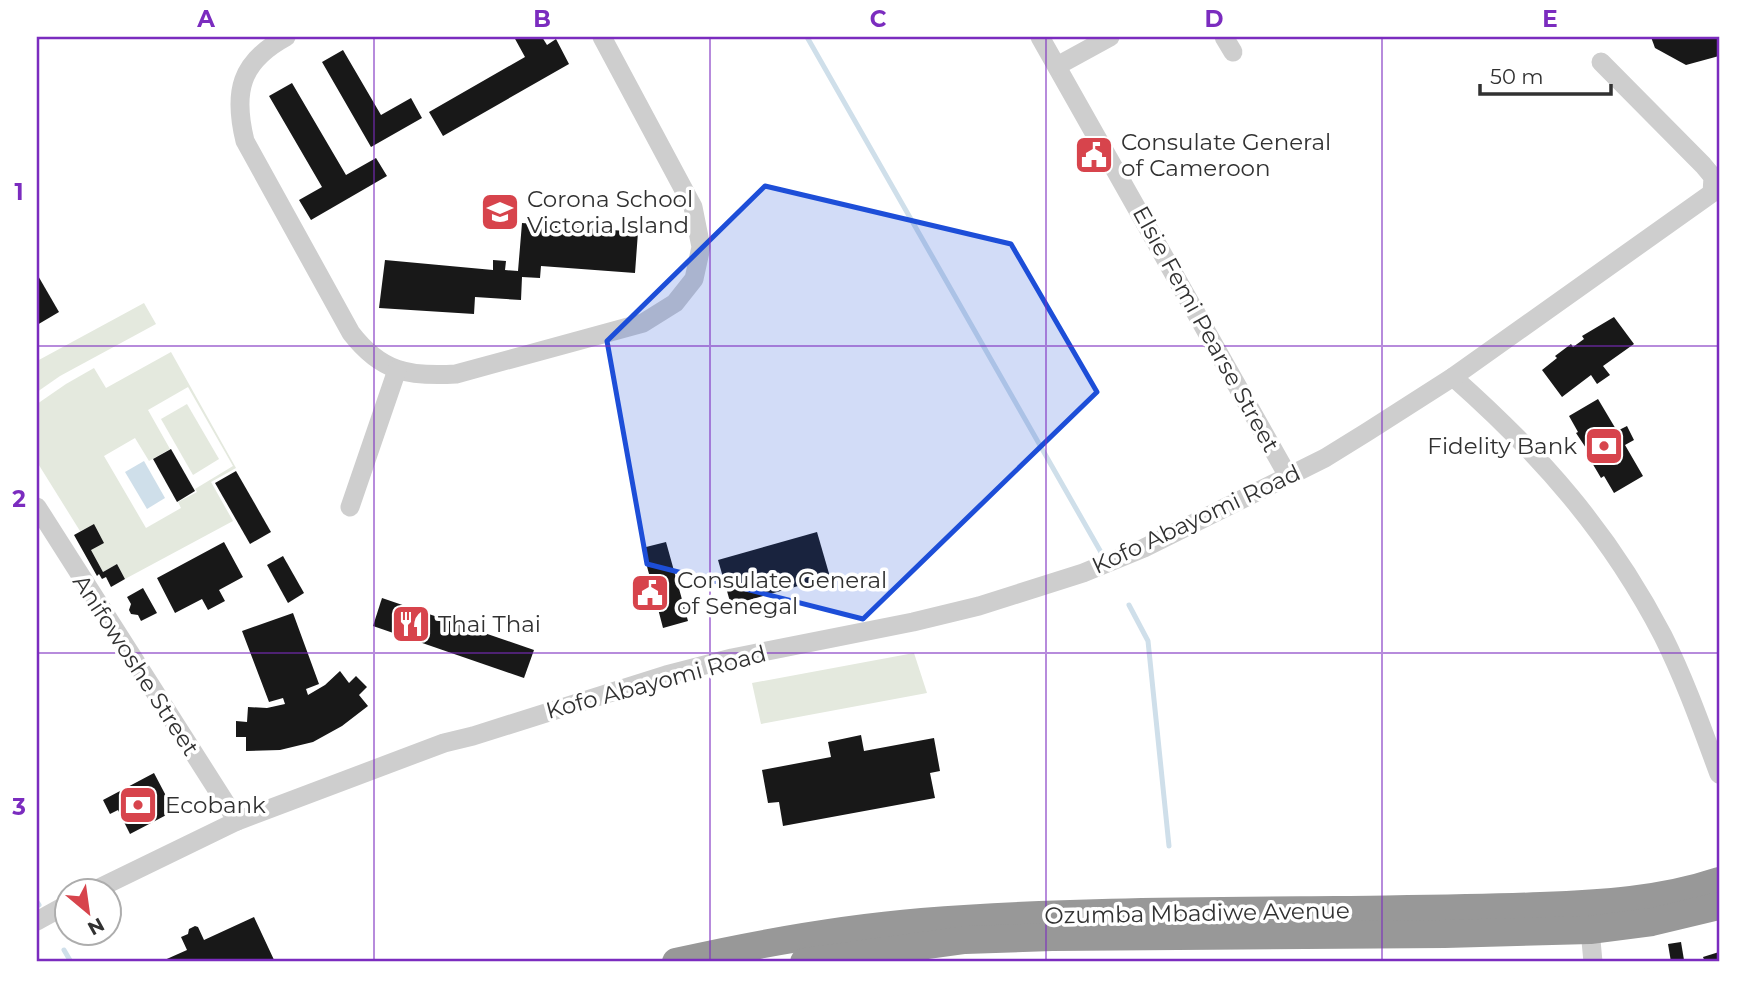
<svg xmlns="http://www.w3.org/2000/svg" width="1756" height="999" font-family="Montserrat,sans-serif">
  <rect width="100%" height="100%" fill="#fff"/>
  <g fill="#e4e9de" fill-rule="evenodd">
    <path d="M 144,303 L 156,324 L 60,376 L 37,392 L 37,361 Z"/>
    <path d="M 171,352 L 236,468 L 211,482 L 233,521 L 125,579 L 117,564 L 103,572 L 91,550 L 94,525 L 80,531 L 37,462 L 37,404 L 66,384 L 94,368 L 106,388 ZM 188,387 L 233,466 L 195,489 L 197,492 L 178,502 L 181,508 L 146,528 L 104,456 L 135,438 L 149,461 L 170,449 L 148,410 Z"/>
    <path d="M 187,404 L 219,459 L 193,475 L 161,419 Z"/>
    <path d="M 914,653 L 927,693 L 761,724 L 752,683 Z"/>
  </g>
  <path fill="#cfdfea" d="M 144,461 L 165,498 L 147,509 L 125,472 Z"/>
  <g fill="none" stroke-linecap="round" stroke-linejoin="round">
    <g stroke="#cfdfea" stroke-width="5">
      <path d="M 807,37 L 1102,554"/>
      <path d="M 1129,605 L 1148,641 L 1169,846"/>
      <path d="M 37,902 L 39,905"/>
      <path d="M 64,950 L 71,962"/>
    </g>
  </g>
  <g fill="#181818">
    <path d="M 514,37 L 542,37 L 547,45 L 556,39 L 569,64 L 443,136 L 429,112 L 525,57 Z"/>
    <path d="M 1651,37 L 1719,37 L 1719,56 L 1686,65 L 1655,48 Z"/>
    <path d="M 343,50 L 381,115 L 411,98 L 422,118 L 371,147 L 322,62 Z"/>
    <path d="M 292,83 L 346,175 L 376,158 L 387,176 L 311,220 L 299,200 L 322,187 L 269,96 Z"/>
    <path d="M 522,223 L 638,232 L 635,273 L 541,266 L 540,278 L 522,277 L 521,300 L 475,297 L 474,314 L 379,308 L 385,260 L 493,270 L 493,260 L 506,261 L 505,270 L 518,271 Z"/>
    <path d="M 37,274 L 59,312 L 37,325 Z"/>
    <path d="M 1614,317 L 1634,344 L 1603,366 L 1610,375 L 1597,384 L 1591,375 L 1562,397 L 1542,370 L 1557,358 L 1555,356 L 1571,344 L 1573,347 L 1584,339 L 1582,336 Z"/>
    <path d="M 1598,399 L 1617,431 L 1627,426 L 1634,440 L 1625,445 L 1643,476 L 1614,493 L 1604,476 L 1601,478 L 1591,461 L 1594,460 L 1576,433 L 1578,432 L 1569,416 Z"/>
    <path d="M 171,449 L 195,491 L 177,502 L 153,459 Z"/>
    <path d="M 236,471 L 271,532 L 250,544 L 215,483 Z"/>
    <path d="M 94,524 L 104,543 L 91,550 L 103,572 L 117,564 L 125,579 L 111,587 L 106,577 L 102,579 L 99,574 L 97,576 L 74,535 Z"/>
    <path d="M 817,532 L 830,577 L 731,605 L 718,560 Z"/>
    <path d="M 224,542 L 243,577 L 219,590 L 225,601 L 208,610 L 202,599 L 175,613 L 157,578 Z"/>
    <path d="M 666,542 L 688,621 L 663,628 L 656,601 L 642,605 L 638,589 L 652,585 L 642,548 Z"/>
    <path d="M 283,556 L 304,593 L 288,603 L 267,565 Z"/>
    <path d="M 143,588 L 157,613 L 141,621 L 138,615 L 131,614 L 129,610 L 131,604 L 127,597 Z"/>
    <path d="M 382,598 L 534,650 L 524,678 L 373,626 Z"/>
    <path d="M 293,613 L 319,684 L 306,689 L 308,695 L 325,685 L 340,671 L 349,683 L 356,676 L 367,687 L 359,695 L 368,706 L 342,726 L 313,742 L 280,750 L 246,751 L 246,737 L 236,737 L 236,721 L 247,722 L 248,707 L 267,708 L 285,704 L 283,698 L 269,702 L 242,631 Z"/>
    <path d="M 861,735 L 864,751 L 934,738 L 940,771 L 930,773 L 935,798 L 783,826 L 779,802 L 768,803 L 762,770 L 831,757 L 828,742 Z"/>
    <path d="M 154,773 L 174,811 L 130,834 L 118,810 L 110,814 L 103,800 Z"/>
    <path d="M 254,917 L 275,962 L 160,962 L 187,950 L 181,937 L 188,934 L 189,929 L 195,926 L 198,927 L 204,940 Z"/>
    <path d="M 1681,942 L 1684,960 L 1671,962 L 1668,944 Z"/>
    <path d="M 1719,952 L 1719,962 L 1705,962 L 1703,957 Z"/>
  </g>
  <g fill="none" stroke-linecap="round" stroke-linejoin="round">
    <g stroke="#cecece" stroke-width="19">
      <path d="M 286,37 C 240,62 233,92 245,141 L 351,333 C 381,372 409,377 456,374 L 643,323 L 675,303 L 694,279 L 701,247 L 693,207 L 602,37"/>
      <path d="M 1040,37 L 1288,476"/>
      <path d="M 1224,37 L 1233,52"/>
      <path d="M 1057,66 L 1110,37"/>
      <path d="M 1453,377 C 1540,454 1609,532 1663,636 C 1685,680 1702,728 1719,774"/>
      <path d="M 37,507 L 237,821"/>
      <path d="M 350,507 L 397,370"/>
      <path d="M 95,890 L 237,821 L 444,743 L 473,736 L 666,675 L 732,658 L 913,622 L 979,606 L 1083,573 L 1144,548 L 1325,458 L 1367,432 L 1453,377 L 1712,193 L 1713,177 L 1703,165 L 1601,62"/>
      <path d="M 1589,919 L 1593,962"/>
      <path d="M 37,921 L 66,905"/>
    </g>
    <g stroke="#989898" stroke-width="28">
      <path d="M 676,962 C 756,944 839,929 922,922 C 1059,911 1197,911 1335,910 C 1404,909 1472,909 1541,906 C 1601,904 1662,900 1719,881"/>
      <path d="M 804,962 L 965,940 L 1052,937 L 1445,934 L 1590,930 L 1652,922 L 1719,906"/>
    </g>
  </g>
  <path fill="#1d4ed8" fill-opacity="0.2" stroke="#1d4ed8" stroke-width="5" stroke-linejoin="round" d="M 765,186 L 1011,244 L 1097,392 L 863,619 L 647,564 L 607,341 Z"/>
  <path fill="none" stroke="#7b2cbf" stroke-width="2" stroke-opacity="0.55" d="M 374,37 L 374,962M 710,37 L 710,962M 1046,37 L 1046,962M 1382,37 L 1382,962M 37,346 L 1719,346M 37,653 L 1719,653"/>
  <defs>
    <g id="civic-square" transform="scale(2.0125)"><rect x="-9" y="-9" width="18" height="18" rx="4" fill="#d7444c" stroke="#fff"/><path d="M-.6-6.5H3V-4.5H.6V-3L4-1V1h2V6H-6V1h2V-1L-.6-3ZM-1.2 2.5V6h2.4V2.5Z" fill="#fff"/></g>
    <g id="school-square" transform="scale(2.0125)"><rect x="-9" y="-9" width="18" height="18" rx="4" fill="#d7444c" stroke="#fff"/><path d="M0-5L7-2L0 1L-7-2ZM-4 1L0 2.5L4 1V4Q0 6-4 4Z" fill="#fff"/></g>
    <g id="bank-square" transform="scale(2.0125)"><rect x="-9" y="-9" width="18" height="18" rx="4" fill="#d7444c" stroke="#fff"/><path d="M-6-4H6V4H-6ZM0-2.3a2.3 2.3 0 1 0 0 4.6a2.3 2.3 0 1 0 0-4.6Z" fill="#fff"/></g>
    <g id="restaurant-square" transform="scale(2.0125)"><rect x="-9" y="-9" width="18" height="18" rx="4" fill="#d7444c" stroke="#fff"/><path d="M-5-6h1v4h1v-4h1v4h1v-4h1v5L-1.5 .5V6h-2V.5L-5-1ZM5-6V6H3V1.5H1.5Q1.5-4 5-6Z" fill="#fff"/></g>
  </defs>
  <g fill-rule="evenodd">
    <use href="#civic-square" x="1094" y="155"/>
    <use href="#school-square" x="500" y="212"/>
    <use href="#bank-square" x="1604" y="446"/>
    <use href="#civic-square" x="650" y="593"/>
    <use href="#restaurant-square" x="411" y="624"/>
    <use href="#bank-square" x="138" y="805"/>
  </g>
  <g text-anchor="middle" stroke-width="7" stroke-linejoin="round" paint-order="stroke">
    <g font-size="23" fill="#313131" stroke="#fff" text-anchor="start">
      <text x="1121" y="150">Consulate General<tspan x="1121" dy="26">of Cameroon</tspan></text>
      <text x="527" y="207">Corona School<tspan x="527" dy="26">Victoria Island</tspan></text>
      <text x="1577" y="454" text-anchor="end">Fidelity Bank</text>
      <text x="677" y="588">Consulate General<tspan x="677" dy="26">of Senegal</tspan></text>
      <text x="438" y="632">Thai Thai</text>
      <text x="165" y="813">Ecobank</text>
    </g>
    <g font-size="23" fill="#313131" stroke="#fff">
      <text transform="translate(1206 329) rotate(61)" y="8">Elsie Femi Pearse Street</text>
      <text transform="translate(1196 519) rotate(-25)" y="8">Kofo Abayomi Road</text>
      <text transform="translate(136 665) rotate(57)" y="8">Anifowoshe Street</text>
      <text transform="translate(656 682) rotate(-15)" y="8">Kofo Abayomi Road</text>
      <text transform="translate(1197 913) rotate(-1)" y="8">Ozumba Mbadiwe Avenue</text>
    </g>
  </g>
  <rect width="1756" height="999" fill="none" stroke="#ffffff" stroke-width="77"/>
  <g transform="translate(88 912) rotate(151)"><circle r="33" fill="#ffffff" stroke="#adadad" stroke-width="2"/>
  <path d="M0-5L12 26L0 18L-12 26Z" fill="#d7444c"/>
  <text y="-10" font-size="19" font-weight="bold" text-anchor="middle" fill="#313131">N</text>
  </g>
  <path d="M1480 84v10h131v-10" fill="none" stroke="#313131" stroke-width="3.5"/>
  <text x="1490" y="84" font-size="21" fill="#313131" stroke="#ffffff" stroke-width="5" paint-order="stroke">50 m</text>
  <rect x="38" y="38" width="1680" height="922" fill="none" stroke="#7b2cbf" stroke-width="2.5"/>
  <g font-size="23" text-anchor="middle" font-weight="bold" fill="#7b2cbf">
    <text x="206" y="27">A</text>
    <text x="542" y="27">B</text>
    <text x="878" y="27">C</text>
    <text x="1214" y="27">D</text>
    <text x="1550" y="27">E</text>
    <text x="19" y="200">1</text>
    <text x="19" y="507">2</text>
    <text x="19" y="815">3</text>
  </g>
</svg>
